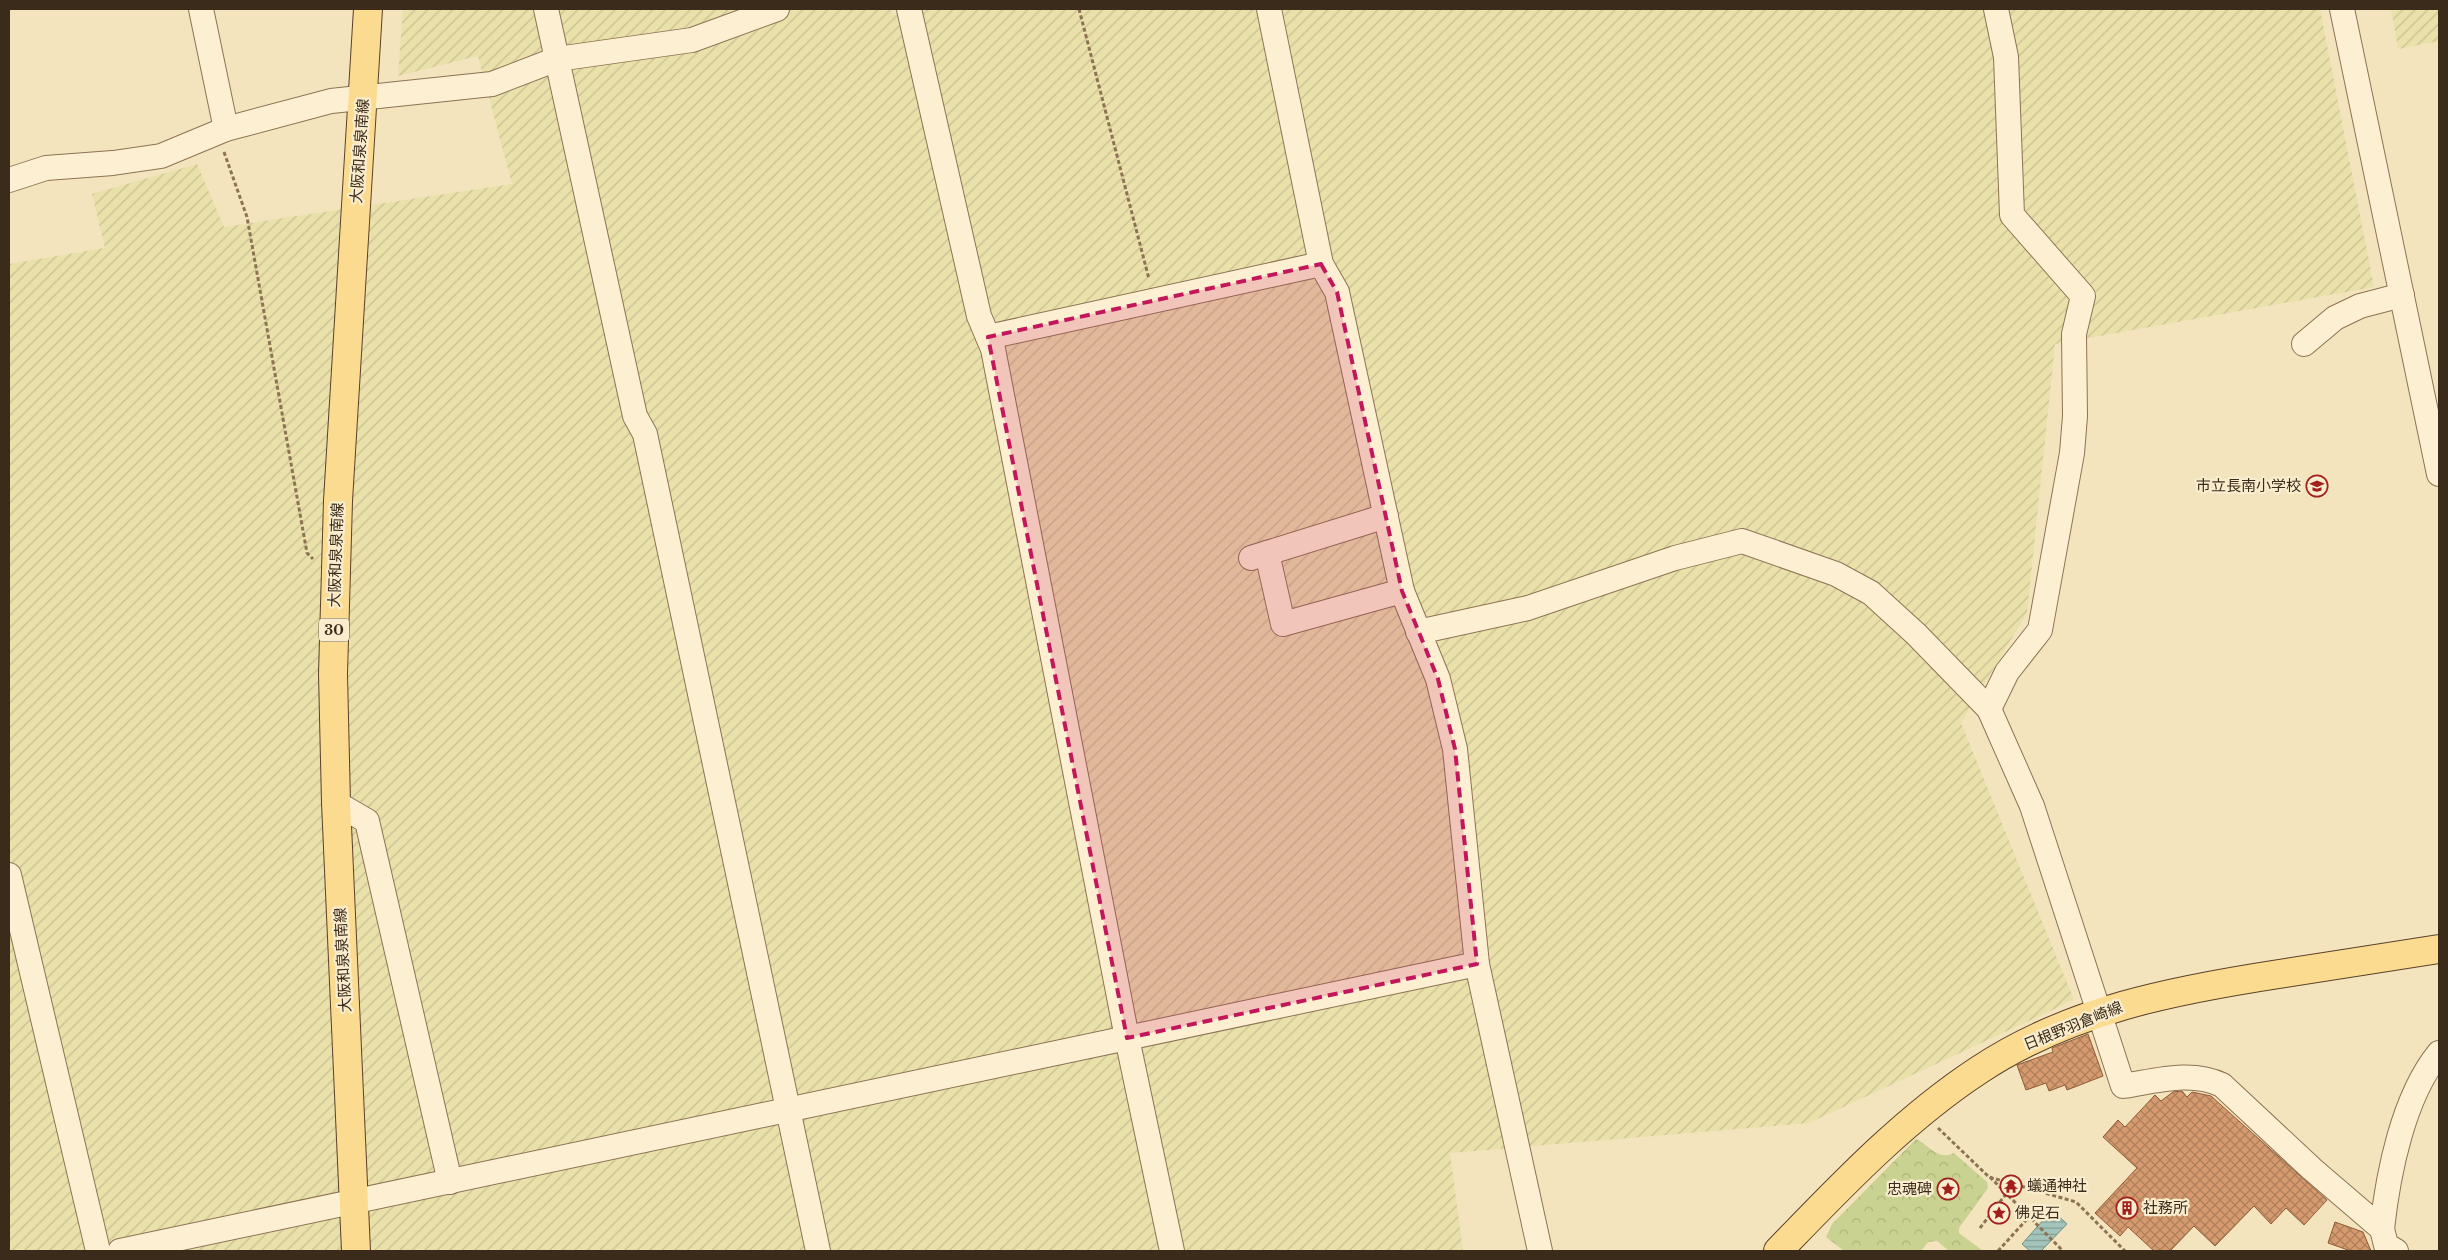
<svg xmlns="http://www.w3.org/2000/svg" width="2448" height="1260" font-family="'Libre Baskerville','Noto Sans JP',serif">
  <defs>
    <pattern id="farmland-furrows" width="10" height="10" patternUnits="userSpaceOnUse" patternTransform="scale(1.25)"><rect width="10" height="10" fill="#e9e0aa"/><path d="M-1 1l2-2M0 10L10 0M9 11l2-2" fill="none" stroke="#c9c092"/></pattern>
    <pattern id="forest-crowns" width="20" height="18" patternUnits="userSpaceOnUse" patternTransform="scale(1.25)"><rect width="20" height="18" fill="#c9d290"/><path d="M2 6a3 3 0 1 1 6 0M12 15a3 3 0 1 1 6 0" fill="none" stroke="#adb47c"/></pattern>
    <pattern id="water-rules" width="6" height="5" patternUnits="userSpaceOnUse" patternTransform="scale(1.25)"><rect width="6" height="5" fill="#a2c4ba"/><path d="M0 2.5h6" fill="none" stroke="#859f96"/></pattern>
    <pattern id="building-cross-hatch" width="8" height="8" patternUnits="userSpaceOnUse" patternTransform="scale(1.25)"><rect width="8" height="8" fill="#d59b6f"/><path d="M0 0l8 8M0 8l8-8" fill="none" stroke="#ae7f5a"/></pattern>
  </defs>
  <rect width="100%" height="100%" fill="#f3e4bd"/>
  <g fill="url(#farmland-furrows)">
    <path d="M 403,9 L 892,9 L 893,15 L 928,9 L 2320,9 L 2374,287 L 2055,344 L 2027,613 L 1961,723 L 2074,1000 L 1809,1123 L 1450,1153 L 1463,1251 L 9,1251 L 9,264 L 105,248 L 92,194 L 197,164 L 224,227 L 512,184 L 478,56 L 398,76 Z"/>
    <path d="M 2391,9 L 2439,9 L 2439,41 L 2398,49 Z"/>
  </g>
  <path fill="url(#forest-crowns)" d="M 1916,1139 C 1930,1146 1938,1161 1954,1153 L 1987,1182 L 1988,1188 L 1959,1228 L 1959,1233 L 1983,1251 L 1949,1251 L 1937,1241 L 1928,1242 L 1921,1251 L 1844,1251 L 1826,1237 L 1832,1224 Z"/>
  <path fill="url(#water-rules)" stroke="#689289" d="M 2052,1210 L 2067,1224 L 2041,1251 L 2030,1251 L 2022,1244 Z"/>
  <g fill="url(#building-cross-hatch)" stroke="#8f5b37">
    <path d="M 2088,1034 L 2103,1076 L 2067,1090 L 2065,1085 L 2049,1091 L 2046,1083 L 2026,1090 L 2017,1065 L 2053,1052 L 2052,1048 Z"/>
    <path d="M 2182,1091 L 2187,1097 L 2192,1092 L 2211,1096 L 2327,1200 L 2304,1225 L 2286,1208 L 2271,1224 L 2254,1206 L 2215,1246 L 2194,1226 L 2170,1251 L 2154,1251 L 2128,1227 L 2120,1236 L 2095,1213 L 2137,1168 L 2103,1137 L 2118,1120 L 2125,1127 L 2155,1095 L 2161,1101 L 2173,1092 Z"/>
    <path d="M 2335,1222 L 2363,1232 L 2371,1251 L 2351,1251 L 2328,1243 Z"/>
  </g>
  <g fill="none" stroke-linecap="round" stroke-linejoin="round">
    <g stroke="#8d7354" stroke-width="26">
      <g id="minor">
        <path d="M 201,9 L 226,129"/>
        <path d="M 546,9 L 635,416 L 645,434 L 818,1251"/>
        <path d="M 909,9 L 979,316 L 993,349 L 1127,1038 L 1172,1251"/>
        <path d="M 1269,9 L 1321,264 L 1337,292 L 1402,591 L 1438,679 L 1455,749 L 1477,964 L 1540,1251"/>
        <path d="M 2342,9 L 2439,474"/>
        <path d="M 9,180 L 46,168 L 113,163 L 161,156 L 226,129 L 331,101 L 492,84 L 557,59 L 692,40 L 777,9"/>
        <path d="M 988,337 L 1321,264"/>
        <path d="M 2304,344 L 2335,318 L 2360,306 L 2402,295"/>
        <path d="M 1267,553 L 1283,624 L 1402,591"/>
        <path d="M 1251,558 L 1386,516"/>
        <path d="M 1418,632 L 1528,608 L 1675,558 L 1742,541 L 1836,574 L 1871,593 L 1916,634 L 1989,709 L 2032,806 L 2123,1086 C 2156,1081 2191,1070 2222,1085 L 2312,1169 L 2382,1229 L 2386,1245 L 2396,1251"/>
        <path d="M 1989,709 L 2007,672 L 2040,630 L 2072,453 L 2075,416 L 2074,334 L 2083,296 L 2012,215 L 2006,57 L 1996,9"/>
        <path d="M 336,803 L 367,821 L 450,1182"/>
        <path d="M 9,875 L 98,1251"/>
        <path d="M 2382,1229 C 2388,1174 2403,1097 2439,1053"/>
        <path d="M 120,1251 L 1477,964"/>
      </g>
    </g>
    <g stroke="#5a4129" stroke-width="30">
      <g id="major">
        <path d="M 356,1251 L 336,803 L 333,674 L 338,501 L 368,9"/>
        <path d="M 1778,1251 C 1841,1186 1903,1120 1979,1070 C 2069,1010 2175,990 2279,974 C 2332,966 2386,957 2439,949"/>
      </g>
    </g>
    <g stroke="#8d7354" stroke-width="3" stroke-dasharray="4 2.5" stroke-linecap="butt">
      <path d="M 1079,9 L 1149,279"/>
      <path d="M 224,152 L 247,217 L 307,553 L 313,559"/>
      <path d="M 1938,1128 L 1989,1177 L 2076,1202 L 2125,1251"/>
      <path d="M 1990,1177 L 2063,1251"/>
      <path d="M 2027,1215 L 2034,1207"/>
      <path d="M 1980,1228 L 2006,1194"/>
      <path d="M 1998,1251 L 2029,1217"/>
    </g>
    <use href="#minor" stroke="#fdf0d2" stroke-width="24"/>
    <use href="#major" stroke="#fbdb90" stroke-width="28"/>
  </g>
  <path fill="#c2185b" fill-opacity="0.2" stroke="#c2185b" stroke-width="4" stroke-dasharray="10 6" stroke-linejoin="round" d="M 1321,264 L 1337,292 L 1402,591 L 1438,679 L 1455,749 L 1477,964 L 1127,1038 L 988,337 Z"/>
  <defs>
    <g id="school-ring" transform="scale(1.125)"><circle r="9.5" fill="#f9edce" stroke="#a31f1d" stroke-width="1.5"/><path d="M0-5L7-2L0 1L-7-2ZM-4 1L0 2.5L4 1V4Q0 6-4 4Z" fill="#a31f1d"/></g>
    <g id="temple-ring" transform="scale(1.125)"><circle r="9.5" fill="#f9edce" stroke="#a31f1d" stroke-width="1.5"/><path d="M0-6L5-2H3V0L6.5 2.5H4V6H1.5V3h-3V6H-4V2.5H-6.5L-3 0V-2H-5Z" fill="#a31f1d"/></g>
    <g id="sight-ring" transform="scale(1.125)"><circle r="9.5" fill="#f9edce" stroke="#a31f1d" stroke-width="1.5"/><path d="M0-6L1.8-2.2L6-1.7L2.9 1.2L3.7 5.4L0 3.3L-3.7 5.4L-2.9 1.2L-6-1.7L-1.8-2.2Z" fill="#a31f1d"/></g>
    <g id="building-ring" transform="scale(1.125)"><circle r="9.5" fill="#f9edce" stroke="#a31f1d" stroke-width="1.5"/><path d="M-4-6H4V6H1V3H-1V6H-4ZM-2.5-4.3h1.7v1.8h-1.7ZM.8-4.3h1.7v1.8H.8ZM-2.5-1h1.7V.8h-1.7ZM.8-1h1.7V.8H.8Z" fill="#a31f1d"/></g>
  </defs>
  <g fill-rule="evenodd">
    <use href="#school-ring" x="2317" y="486"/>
    <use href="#temple-ring" x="2011" y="1186"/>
    <use href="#sight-ring" x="1948" y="1189"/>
    <use href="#building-ring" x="2127" y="1208"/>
    <use href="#sight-ring" x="1999" y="1213"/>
  </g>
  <g text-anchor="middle" stroke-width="4.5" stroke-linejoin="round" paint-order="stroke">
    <rect fill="#f9edce" stroke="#736551" stroke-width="1" x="319" y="618.5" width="30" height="23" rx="4"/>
    <g font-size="14" font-weight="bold" fill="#3a2b1b">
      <text x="334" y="635">30</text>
    </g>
    <g font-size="15" fill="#3a2b1b" stroke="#f9edce">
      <text transform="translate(360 151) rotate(-86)" y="5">大阪和泉泉南線</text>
      <text transform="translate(336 555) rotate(-88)" y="5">大阪和泉泉南線</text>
      <text transform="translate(343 960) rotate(-93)" y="5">大阪和泉泉南線</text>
      <text transform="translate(2073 1026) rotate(-22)" y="5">日根野羽倉崎線</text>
    </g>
    <g font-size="15" fill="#3a2b1b" stroke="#f9edce" text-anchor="start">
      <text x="2301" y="491" text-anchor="end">市立長南小学校</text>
      <text x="2027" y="1191">蟻通神社</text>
      <text x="1932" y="1194" text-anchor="end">忠魂碑</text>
      <text x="2143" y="1213">社務所</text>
      <text x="2015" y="1218">佛足石</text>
    </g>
  </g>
  <rect width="2448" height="1260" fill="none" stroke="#3a2b1b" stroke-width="20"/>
</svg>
